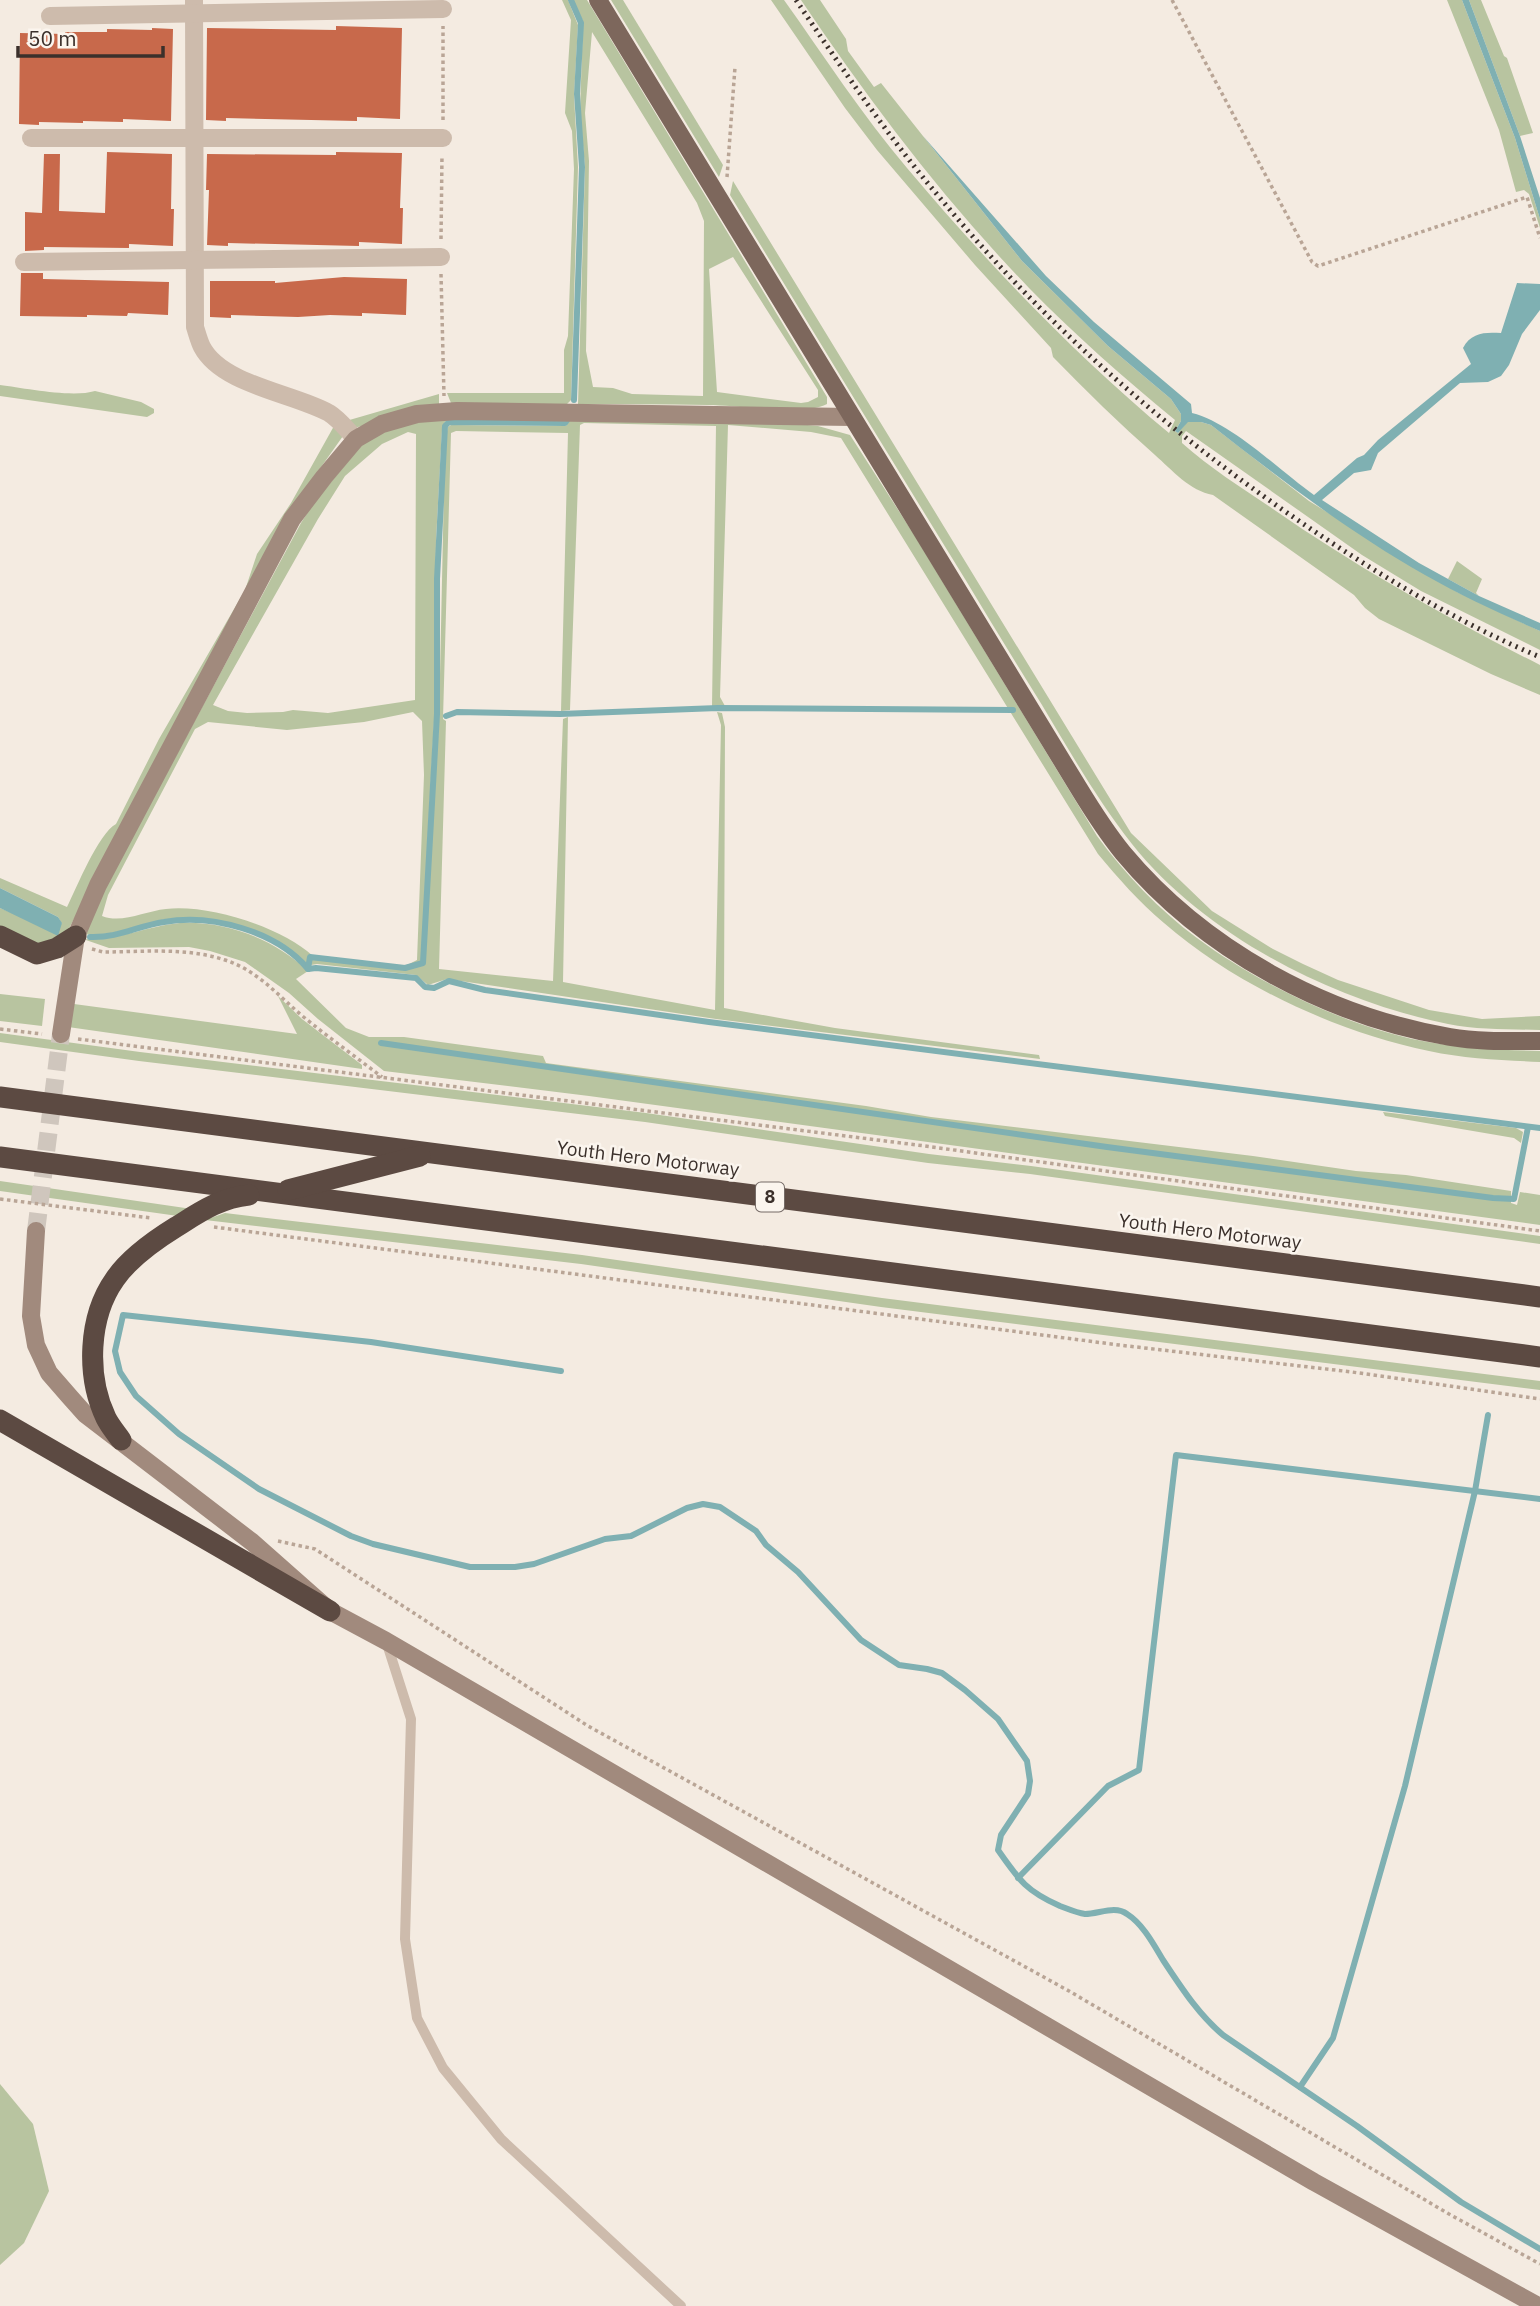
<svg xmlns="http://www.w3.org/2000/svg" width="1540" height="2306" font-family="'IBM Plex Sans',sans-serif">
  <rect width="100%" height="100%" fill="#f4ebe1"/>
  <g fill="#b8c4a0" fill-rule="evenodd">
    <path d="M 562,0 L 568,0 L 578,25 L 574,96 L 578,167 L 571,400 L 565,406 L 451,403 L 447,393 L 564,393 L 564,350 L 568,336 L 574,169 L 572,131 L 565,113 L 571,20 Z"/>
    <path d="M 573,0 L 587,0 L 827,397 L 827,404 C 804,416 737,405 708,405 C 665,404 621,404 578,404 L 585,167 L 580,112 L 583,21 ZM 592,32 L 697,203 L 704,221 L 703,396 L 632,394 L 613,388 L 593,387 L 586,351 L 589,161 L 585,113 ZM 733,257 L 818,390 L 818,397 L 808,402 L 801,403 L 717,392 L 709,269 Z"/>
    <path d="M 611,0 L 623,0 L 723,165 L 719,177 Z"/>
    <path d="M 771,0 L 784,0 C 824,56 862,115 907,168 C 987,263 1073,353 1169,433 L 1175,420 C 1124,378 1075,335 1029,288 C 944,200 869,101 801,0 L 820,0 L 846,39 L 848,51 L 874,87 L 881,83 L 1022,261 L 1108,346 L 1171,399 L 1181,414 L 1181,421 L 1175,431 L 1178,433 L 1187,422 L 1201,422 L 1211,425 L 1309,501 L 1457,592 L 1540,631 L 1540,650 L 1421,591 L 1362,555 L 1186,431 L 1182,436 L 1182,443 C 1210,468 1242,488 1273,509 C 1358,568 1447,618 1540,665 L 1540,695 L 1491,674 L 1379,619 L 1365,608 L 1354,595 L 1213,495 C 1190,491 1172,470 1155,455 C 1120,424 1086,391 1053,357 L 1051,348 L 975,265 L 877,150 L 845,108 Z"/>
    <path d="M 1447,0 L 1462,0 L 1515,138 L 1540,219 L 1540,228 L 1529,194 L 1524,190 L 1516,192 L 1499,130 Z"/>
    <path d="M 1469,0 L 1481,0 L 1504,56 L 1507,58 L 1533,133 L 1520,136 Z"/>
    <path d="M 733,181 L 1131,833 L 1212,911 L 1273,949 L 1303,964 L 1338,980 L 1429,1010 L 1482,1019 L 1540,1016 L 1540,1030 C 1509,1029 1478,1030 1448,1024 C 1334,1001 1205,936 1132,844 C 1098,801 1070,752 1042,705 C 1016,663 990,621 965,579 C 886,451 808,323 730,195 Z"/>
    <path d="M 0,385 C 24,388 72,398 95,391 L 141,402 L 154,409 L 154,413 L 147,417 L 0,396 Z"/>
    <path d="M 439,394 L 439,404 L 358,427 L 354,427 L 346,421 Z"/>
    <path d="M 331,416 L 343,436 L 297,501 L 66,934 L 38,944 L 0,928 L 0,908 L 24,918 L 62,924 L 58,917 L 0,888 L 0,878 L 67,907 C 77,887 98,834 116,824 L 159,739 L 245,590 L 257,554 L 291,503 L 334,426 Z"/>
    <path d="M 567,417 L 563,421 L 449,420 L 445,422 L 442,430 L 436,540 L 434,722 L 421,963 L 405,966 L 417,960 L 424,775 L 422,721 L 413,712 L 364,722 L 287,730 L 208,722 L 195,729 L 108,895 L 102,916 C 122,924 145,911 166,909 C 209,904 281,927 313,956 L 309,956 L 308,966 C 277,932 207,911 162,920 C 134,925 112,938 82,934 L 90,916 L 301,523 L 313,504 L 364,442 L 379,433 L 419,419 ZM 408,432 L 416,434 L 415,700 L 328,713 L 293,710 L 283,712 L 247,713 L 228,711 L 213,705 L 318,519 L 345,476 L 382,444 Z"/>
    <path d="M 572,417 L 766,421 L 818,426 L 850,435 L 913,533 L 1097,836 C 1125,874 1159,910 1197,938 C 1260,985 1356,1031 1434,1043 C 1469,1049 1504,1050 1540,1051 L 1540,1062 C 1503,1060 1466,1059 1429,1051 C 1337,1032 1235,985 1164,923 C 1139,902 1118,878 1098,854 L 841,438 L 811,432 L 728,425 L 720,697 L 725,706 L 712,707 L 716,426 L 584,423 L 580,425 L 570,710 L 561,711 L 568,433 L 456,431 L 451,433 L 443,719 L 446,721 L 439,969 L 553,981 L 563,719 L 568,717 L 563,982 L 715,1010 L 721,725 L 717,712 L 722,713 L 725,727 L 724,1008 L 835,1028 L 1039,1055 L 1040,1059 L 716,1019 L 447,979 L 428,985 L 416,975 L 317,964 L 311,965 L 312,959 L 405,970 L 424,964 L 439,721 L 445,440 L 448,427 L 451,425 L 566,426 Z"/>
    <path d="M 1457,561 L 1482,579 L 1476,593 L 1479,596 L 1448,579 Z"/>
    <path d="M 180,923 C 227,921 274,939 308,971 L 296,979 L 346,1028 L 369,1037 L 404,1037 L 543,1056 L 546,1063 L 866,1106 L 931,1117 L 1253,1156 L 1356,1171 L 1406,1175 L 1511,1191 L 1511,1203 L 1517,1205 L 1520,1192 L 1540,1195 L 1540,1225 L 589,1096 L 384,1071 L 318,1019 L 289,993 L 245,962 L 210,951 L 189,947 L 109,948 L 83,939 C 117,941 147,926 180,923 Z"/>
    <path d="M 0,994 L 45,999 L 42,1026 L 0,1021 Z"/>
    <path d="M 278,996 L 302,1019 L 362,1065 L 362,1069 L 68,1027 L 74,1004 L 297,1034 Z"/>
    <path d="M 0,1033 L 140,1052 L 646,1113 L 929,1154 L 1031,1166 L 1540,1236 L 1540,1244 L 1030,1174 L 928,1163 L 645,1122 L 139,1061 L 0,1042 Z"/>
    <path d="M 1383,1112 L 1516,1128 L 1523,1132 L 1521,1143 L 1514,1138 L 1385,1116 Z"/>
    <path d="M 0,1181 L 192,1209 L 178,1216 L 0,1191 Z"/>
    <path d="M 225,1213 L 582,1255 L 882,1298 L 1540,1381 L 1540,1390 L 881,1307 L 581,1264 L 205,1220 Z"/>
    <path d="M 0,2084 L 33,2124 L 49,2191 L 24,2243 L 0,2265 Z"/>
  </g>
  <g fill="#7fb0b2">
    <path d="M 1462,0 L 1469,0 L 1520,136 L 1540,198 L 1540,219 L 1515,138 Z"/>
    <path d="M 923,136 L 1046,276 L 1094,322 L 1191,404 L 1192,413 C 1232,423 1279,470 1314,495 L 1357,458 L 1364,455 L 1378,440 L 1471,364 L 1463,348 C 1471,332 1486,332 1501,333 L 1517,283 L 1540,284 L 1540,310 L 1522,334 L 1509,365 L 1501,376 L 1488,382 L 1460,383 L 1378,453 L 1371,470 L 1354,473 L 1322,500 L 1419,563 L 1479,596 L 1540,623 L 1540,631 C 1501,614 1462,596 1425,575 C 1349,532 1280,479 1211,425 L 1201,422 L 1188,422 L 1178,433 L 1175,431 L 1181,421 L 1181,414 L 1171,399 L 1108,346 L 1022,261 Z"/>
    <path d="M 0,888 L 58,917 L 62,923 L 58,936 L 0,908 Z"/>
  </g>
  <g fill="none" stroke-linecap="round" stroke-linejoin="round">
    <g stroke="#7fb0b2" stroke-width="6">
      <path d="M 571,0 L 581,23 L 577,94 L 582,167 L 574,400"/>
      <path d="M 446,716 L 457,712 L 560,714 L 718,708 L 1013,710"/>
      <path d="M 90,937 C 119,938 137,926 164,922 C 212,913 277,932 308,969 L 316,968 L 416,978 L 425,987 L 434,988 L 449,981 L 485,990 L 709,1022 L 1540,1128"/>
      <path d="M 308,969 L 310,957 L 405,968 L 423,963 L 437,714 L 437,579 L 445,426 L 449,422 L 565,423 L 568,419"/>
      <path d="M 381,1043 L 1107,1147 L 1493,1198 L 1514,1199 L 1528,1127"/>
      <path d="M 561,1371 L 371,1342 L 123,1315 L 115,1351 L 120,1372 L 136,1396 L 179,1434 L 259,1489 L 351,1536 L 373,1544 L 470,1567 L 515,1567 L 534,1564 L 605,1539 L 631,1536 L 687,1508 L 703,1504 L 720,1507 L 756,1531 L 766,1545 L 798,1572 L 861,1640 L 899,1665 L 927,1669 L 942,1673 L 965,1690 L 998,1719 L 1027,1761 L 1030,1781 L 1028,1794 L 1001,1835 L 998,1850 C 1019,1880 1026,1891 1060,1906 C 1068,1909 1077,1913 1085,1914 C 1099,1914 1115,1905 1127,1914 C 1143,1924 1154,1945 1163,1960 C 1181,1987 1198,2014 1223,2035 L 1357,2126 L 1461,2202 L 1540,2249"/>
      <path d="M 1018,1878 L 1108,1786 L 1139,1770 L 1176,1455 L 1540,1499"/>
      <path d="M 1300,2087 L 1333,2038 L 1405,1786 L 1475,1491 L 1488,1415"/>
    </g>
  </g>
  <g fill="#c8694b">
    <path d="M 336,26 L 402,28 L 400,119 L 357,117 L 357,121 L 226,118 L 226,121 L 206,120 L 207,28 L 336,30 Z"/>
    <path d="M 152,28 L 173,29 L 171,121 L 123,119 L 123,122 L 83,121 L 83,123 L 39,122 L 39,125 L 19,124 L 20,33 L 65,34 L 65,32 L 107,32 L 107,29 L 152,30 Z"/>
    <path d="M 107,152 L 172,154 L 171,209 L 174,209 L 173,246 L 129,244 L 129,248 L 44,247 L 44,250 L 25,251 L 25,212 L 42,213 L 44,154 L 60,154 L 59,211 L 105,213 Z"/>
    <path d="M 336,152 L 402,153 L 400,208 L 403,208 L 402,244 L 359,242 L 359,246 L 228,243 L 228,246 L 207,245 L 209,190 L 206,190 L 207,154 L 336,155 Z"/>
    <path d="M 21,273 L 43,273 L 43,279 L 169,282 L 168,315 L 128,313 L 127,316 L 87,315 L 87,317 L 20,316 Z"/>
    <path d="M 344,277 L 407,279 L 406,315 L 362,313 L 362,316 L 330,315 L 298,317 L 231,315 L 231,318 L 210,317 L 210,281 L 275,281 L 275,283 Z"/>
  </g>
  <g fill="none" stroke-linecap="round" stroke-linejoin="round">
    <path stroke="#cfc6bd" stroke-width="18" stroke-dasharray="18 9" stroke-linecap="butt" d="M 36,1231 L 61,1034"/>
    <g stroke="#b9a596" stroke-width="3.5" stroke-dasharray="3.5 3.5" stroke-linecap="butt">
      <path d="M 1172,0 L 1312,262 L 1318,266 L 1527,197 L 1540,238"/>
      <path d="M 443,120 L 443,26"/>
      <path d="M 727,177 L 735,67"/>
      <path d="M 441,239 L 442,155"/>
      <path d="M 441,274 L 444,396"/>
      <path d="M 92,949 L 103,952 C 143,952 186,947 225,960 C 259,971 279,997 306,1019 C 331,1039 357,1058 382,1077"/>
      <path d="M 0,1029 L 42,1034"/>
      <path d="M 78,1039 L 925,1146 L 1540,1231"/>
      <path d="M 0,1199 L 151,1218"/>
      <path d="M 214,1227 L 1119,1345 L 1352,1372 L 1540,1399"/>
      <path d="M 278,1541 L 315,1549 L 588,1726 L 1069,1991 L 1449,2214 L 1540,2264"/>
    </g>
    <path stroke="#cdbbac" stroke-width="10" d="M 387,1644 L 411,1719 L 405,1939 L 417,2018 L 443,2068 L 501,2139 L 681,2306"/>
    <g stroke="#cdbbac" stroke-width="18">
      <path d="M 194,0 L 195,327 C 197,333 199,341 202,347 C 222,385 293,393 329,413 C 339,419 348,431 356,439"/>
      <path d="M 50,16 L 443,9"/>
      <path d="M 31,138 L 443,138"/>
      <path d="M 24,262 L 441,257"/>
    </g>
    <g stroke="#a18a7d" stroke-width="18">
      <path d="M 61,1034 L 76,936 L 98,885 L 292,519 L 324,477 L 356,439 L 382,424 L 417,414 L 457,411 L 852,417"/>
      <path d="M 36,1231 L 31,1316 L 36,1345 L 49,1373 L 69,1396 L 85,1414 L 252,1542 L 330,1611 L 386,1641 L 1314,2182 L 1538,2306"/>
    </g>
    <path stroke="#7d675c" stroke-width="18" d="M 598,0 L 1078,787 C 1092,810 1106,832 1123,853 C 1204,950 1326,1016 1450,1037 C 1479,1042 1510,1041 1540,1041"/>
    <g stroke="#5c4a42" stroke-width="21">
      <path d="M 0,936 L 37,954 L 57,948 L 76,936"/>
      <path d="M 0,1097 L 1540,1297"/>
      <path d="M 0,1157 L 1540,1357"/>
      <path d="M 288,1190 L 420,1156"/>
      <path d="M 0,1420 L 330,1611"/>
      <path d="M 121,1440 C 116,1433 110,1426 106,1418 C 86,1376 88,1317 115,1279 C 130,1257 155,1240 176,1227 C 200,1212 220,1198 249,1195"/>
    </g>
    <path stroke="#3b302b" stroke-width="5" stroke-dasharray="2 5" stroke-linecap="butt" d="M 796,0 C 843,70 891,141 946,205 C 1049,329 1172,435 1305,525 C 1379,575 1457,622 1540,657"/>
  </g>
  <g text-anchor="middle" stroke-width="5" stroke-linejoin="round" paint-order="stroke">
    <rect fill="#fbf5ee" stroke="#756b66" stroke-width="2" x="756" y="1182.5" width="28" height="29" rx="5"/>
    <g font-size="18" font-weight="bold" fill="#3b302b">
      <text x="770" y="1203">8</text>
    </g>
    <g font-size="19" fill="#3b302b" stroke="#fbf5ee">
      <text transform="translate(648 1158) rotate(7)" y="7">Youth Hero Motorway</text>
      <text transform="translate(1210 1231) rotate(7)" y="7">Youth Hero Motorway</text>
    </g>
  </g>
  <path d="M18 46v10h145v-10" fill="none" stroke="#3b302b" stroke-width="3.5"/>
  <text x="28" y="46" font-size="21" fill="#3b302b" stroke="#fbf5ee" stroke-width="5" paint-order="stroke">50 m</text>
</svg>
